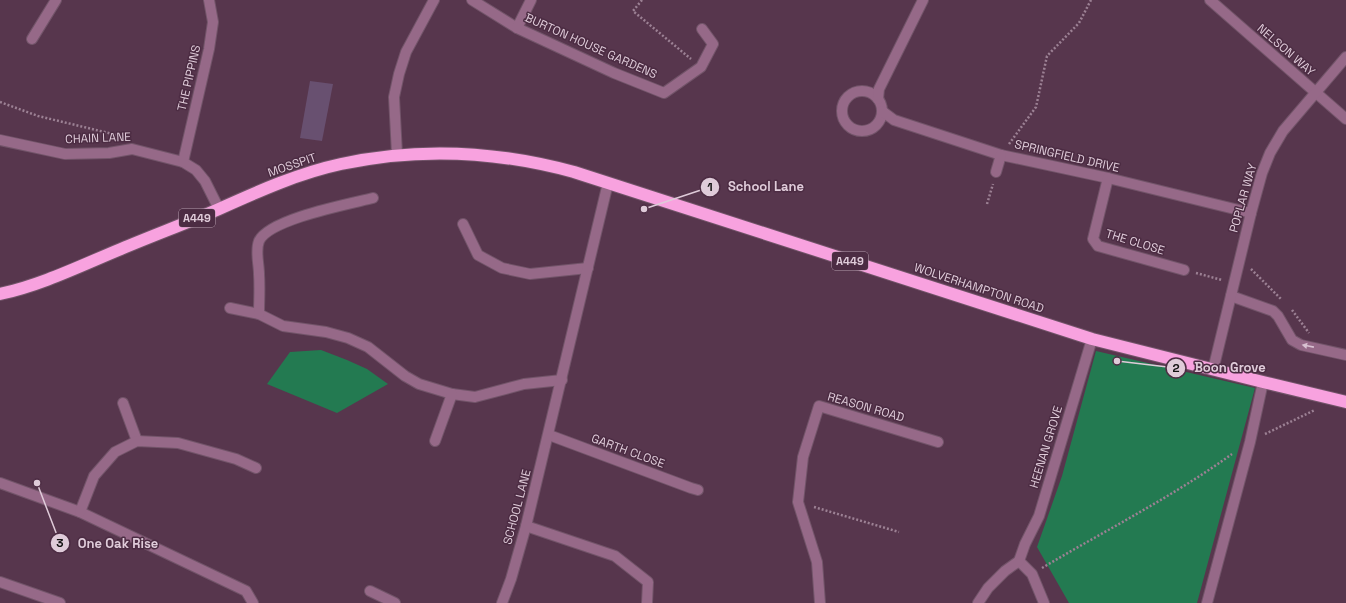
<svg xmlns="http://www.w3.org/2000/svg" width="1346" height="603" font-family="'Space Grotesk',sans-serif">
  <rect width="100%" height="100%" fill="#57364d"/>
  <g fill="#237a51">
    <path d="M 321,350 L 347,360 L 367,369 L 388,384 L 337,413 L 267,384 L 290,352 Z"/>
    <path d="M 1096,351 L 1255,388 L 1197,603 L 1069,603 L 1037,547 L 1062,476 Z"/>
  </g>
  <path fill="#685070" d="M 310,81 L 333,84 L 322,141 L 300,138 Z"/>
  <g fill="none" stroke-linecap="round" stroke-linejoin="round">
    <g stroke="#725469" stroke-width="12">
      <g id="minor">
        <path d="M 472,0 L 517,28 L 614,73 L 664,93 L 701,67 L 713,44 L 702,29"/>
        <path d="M 1210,0 L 1346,119"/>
        <path d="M 517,28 L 531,0"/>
        <path d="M 32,39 L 56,0"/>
        <circle cx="862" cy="111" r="20"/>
        <path d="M 878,99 L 879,89 L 923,0"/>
        <path d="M 882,111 L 894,120 L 1001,155 L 1108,178 L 1251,213"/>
        <path d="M 0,140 L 65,154 L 109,153 L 132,149 L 183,162 L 196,170 L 205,181 L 219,209"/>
        <path d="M 397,154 L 394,97 L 399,74 L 406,52 L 434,0"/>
        <path d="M 183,162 L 209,49 L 213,22 L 209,0"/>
        <path d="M 996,172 L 1001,155"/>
        <path d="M 1108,178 L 1093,239 L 1098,246 L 1184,270"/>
        <path d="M 463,224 L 478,255 L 502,268 L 530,274 L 588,268"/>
        <path d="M 1231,296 L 1273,311 L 1278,316 L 1292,340 L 1301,345 L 1346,355"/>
        <path d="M 230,308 L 259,314 L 283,326 L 326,332 L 348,338 L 368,347 L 405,376 L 419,384 L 452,394 L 475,397 L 524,384 L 562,380"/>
        <path d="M 259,314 C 259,301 260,288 259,274 C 259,264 255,251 259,241 C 269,219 349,204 373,198"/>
        <path d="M 1213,370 L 1251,213 L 1262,173 L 1270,153 L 1283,131 L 1346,57"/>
        <path d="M 123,403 L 137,441"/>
        <path d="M 549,435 L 691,488 L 698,490"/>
        <path d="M 435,441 L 452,394"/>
        <path d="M 0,483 L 80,512 L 246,591 L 253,603"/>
        <path d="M 80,512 L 94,476 L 115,452 L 137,441 L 178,443 L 236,459 L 256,468"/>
        <path d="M 526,526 L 615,556 L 648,582 L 647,603"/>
        <path d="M 1019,561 L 1032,574 L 1044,603"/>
        <path d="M 0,582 L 60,603"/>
        <path d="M 370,591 L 395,603"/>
        <path d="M 502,603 L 511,579 L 526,526 L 608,183"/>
        <path d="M 820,603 L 817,562 L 798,502 L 803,457 L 819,406 L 938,442"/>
        <path d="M 978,603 L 988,588 L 1005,571 L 1019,561 L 1025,544 L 1039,516 L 1092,339"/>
        <path d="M 1207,603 L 1250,442 L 1263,382"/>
      </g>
    </g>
    <g stroke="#725469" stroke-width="14">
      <path id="highway" d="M 0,294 C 42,285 82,265 121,249 C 154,235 187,223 219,209 C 259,191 299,173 341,164 C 419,147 497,151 574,172 L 1092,339 L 1263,382 L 1346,402"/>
    </g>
    <g stroke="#9c8194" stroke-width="2.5" stroke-dasharray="2 2" stroke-linecap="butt">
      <path d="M 642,0 L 633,11 L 691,59"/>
      <path d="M 0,102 L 38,116 L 117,135 L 120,138"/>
      <path d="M 1009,144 L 1036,107 L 1047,56 L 1079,23 L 1091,0"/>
      <path d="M 987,204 L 993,184"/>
      <path d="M 1251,269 L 1281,299"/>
      <path d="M 1196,273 L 1222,280"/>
      <path d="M 1292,310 L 1309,333"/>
      <path d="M 1265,434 L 1315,410"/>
      <path d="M 814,507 L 899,532"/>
      <path d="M 1042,568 C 1106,530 1172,497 1232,454"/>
    </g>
    <use href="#minor" stroke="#966988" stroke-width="10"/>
    <use href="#highway" stroke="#f8a2df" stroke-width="12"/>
  </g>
  <defs><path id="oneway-solid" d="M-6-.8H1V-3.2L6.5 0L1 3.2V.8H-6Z"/></defs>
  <use fill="#d8c1d1" href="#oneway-solid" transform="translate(1308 346) rotate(-169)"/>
  <g text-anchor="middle" stroke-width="3" stroke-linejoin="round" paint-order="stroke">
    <g fill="#4c2c43" stroke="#b39bac" stroke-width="1">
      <rect x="179" y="209" width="36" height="18" rx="3"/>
      <rect x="832" y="252" width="36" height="18" rx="3"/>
    </g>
    <g font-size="11" font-weight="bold" fill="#dfcbd9">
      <text x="197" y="222">A449</text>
      <text x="850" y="265">A449</text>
    </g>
    <g font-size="12" fill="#dfcbd9" stroke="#4c2c43">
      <text transform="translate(591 46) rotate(24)" y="4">BURTON HOUSE GARDENS</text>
      <text transform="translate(1286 50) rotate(41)" y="4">NELSON WAY</text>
      <text transform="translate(189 78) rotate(-77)" y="4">THE PIPPINS</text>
      <text transform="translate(98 138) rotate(-2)" y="4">CHAIN LANE</text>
      <text transform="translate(1067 156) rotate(13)" y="4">SPRINGFIELD DRIVE</text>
      <text transform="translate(292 165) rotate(-19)" y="4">MOSSPIT</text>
      <text transform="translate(1243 198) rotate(-74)" y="4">POPLAR WAY</text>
      <text transform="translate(1135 242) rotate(17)" y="4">THE CLOSE</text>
      <text transform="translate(979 288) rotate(18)" y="4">WOLVERHAMPTON ROAD</text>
      <text transform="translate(866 407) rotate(16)" y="4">REASON ROAD</text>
      <text transform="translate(1046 447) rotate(-73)" y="4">HEENAN GROVE</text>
      <text transform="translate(628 451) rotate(20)" y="4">GARTH CLOSE</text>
      <text transform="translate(517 507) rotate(-75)" y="4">SCHOOL LANE</text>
    </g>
  </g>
  <path fill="none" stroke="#dfcbd9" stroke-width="1.5" d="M644 209L710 187M1117 361L1176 368M37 483L60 543"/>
  <g fill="#dfcbd9" stroke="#4c2c43" stroke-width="1.5">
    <circle cx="644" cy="209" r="4"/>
    <circle cx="1117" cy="361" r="4"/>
    <circle cx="37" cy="483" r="4"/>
    <circle cx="710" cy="187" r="10"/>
    <circle cx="1176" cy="368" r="10"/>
    <circle cx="60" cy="543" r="10"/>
  </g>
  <g font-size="12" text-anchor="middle" font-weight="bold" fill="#111">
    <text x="710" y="191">1</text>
    <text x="1176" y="372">2</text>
    <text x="60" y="547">3</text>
  </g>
  <g font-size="13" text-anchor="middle" font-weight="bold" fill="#dfcbd9" stroke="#4c2c43" stroke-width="3" stroke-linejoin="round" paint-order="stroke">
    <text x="766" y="191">School Lane</text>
    <text x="1230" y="372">Boon Grove</text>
    <text x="118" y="548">One Oak Rise</text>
  </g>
</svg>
